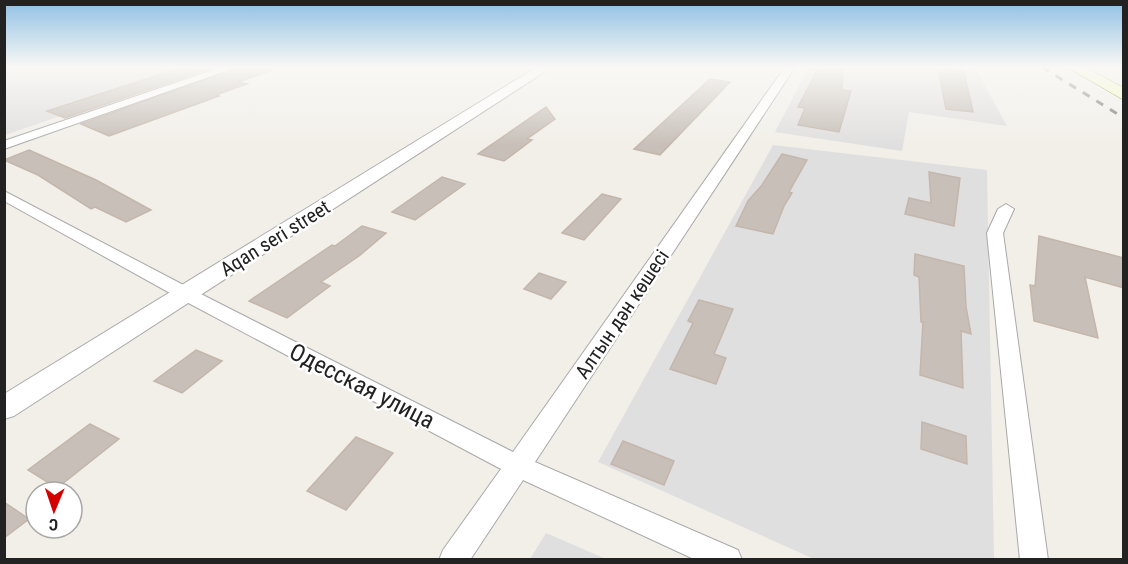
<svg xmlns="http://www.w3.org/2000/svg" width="1128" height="564" font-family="'Roboto Condensed',sans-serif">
  <rect width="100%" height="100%" fill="#f2efe9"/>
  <g fill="#e0dfdf">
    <path d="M 5,67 L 203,67 L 5,135 Z"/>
    <path d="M 809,67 L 975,67 L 1007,126 L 909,112 L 902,151 L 775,132 Z"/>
    <path d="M 773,145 L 987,170 L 994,559 L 814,559 L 598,462 Z"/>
    <path d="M 546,533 L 606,559 L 530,559 Z"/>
  </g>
  <g fill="#c7bfb8" stroke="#c4b6ab" stroke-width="1.5">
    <path d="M 183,67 L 215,67 L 65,118 L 47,111 Z"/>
    <path d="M 239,67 L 272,67 L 272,70 L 238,82 L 247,84 L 216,95 L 219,96 L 109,136 L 81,124 Z"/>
    <path d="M 819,67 L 843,67 L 842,90 L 851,91 L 839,132 L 798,125 L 805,108 L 798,107 Z"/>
    <path d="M 938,68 L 964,72 L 973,112 L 946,109 Z"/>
    <path d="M 710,79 L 730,82 L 660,155 L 634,149 Z"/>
    <path d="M 546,107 L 555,119 L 527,139 L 532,140 L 504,161 L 478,154 Z"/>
    <path d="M 29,150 L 96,180 L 151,210 L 126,222 L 95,207 L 91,209 L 38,175 L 4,160 Z"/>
    <path d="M 782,154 L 807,160 L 789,192 L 792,193 L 784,206 L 773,234 L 736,226 L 748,201 L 762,185 Z"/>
    <path d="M 929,172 L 960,178 L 954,226 L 905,214 L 909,198 L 931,203 Z"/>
    <path d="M 442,177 L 465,184 L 415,220 L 392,212 Z"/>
    <path d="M 602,194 L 621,199 L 584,240 L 562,233 Z"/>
    <path d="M 362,226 L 386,233 L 359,256 L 321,282 L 330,286 L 287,318 L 249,301 L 332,245 L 335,246 Z"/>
    <path d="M 1039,236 L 1124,258 L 1124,288 L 1085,277 L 1098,338 L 1034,321 L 1030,285 L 1035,286 Z"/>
    <path d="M 915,254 L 964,266 L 966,307 L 971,334 L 961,331 L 963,388 L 920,375 L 923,322 L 921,322 L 919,277 L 914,275 Z"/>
    <path d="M 539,273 L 566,282 L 551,299 L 524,289 Z"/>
    <path d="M 699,300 L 733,309 L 714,354 L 726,358 L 716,384 L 670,369 L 693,323 L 688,321 Z"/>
    <path d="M 196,350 L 222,361 L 182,393 L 154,381 Z"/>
    <path d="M 922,422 L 966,436 L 967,464 L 921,449 Z"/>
    <path d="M 90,424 L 119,439 L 57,488 L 28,470 Z"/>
    <path d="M 356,437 L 393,453 L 346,510 L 307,491 Z"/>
    <path d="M 623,441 L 674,461 L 664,485 L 611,464 Z"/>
    <path d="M 4,502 L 29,519 L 4,538 Z"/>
  </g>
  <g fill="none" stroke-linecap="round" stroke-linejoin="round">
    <g stroke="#a9a9a9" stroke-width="2">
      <g id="minor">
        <path d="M 222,67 L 237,67 L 4,149 L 4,141 Z"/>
        <path d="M 785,67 L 795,67 L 535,462 L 738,550 L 742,560 L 696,560 L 523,480 L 470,560 L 439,560 L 443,550 L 501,469 L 179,298 L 4,201 L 4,191 L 193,290 L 513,452 Z"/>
        <path d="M 1006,204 L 1014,209 L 1003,233 L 1048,560 L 1020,560 L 987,233 L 998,209 Z"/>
      </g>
    </g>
    <g stroke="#a9a9a9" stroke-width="2">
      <path id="tertiary" d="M 537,67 L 552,67 L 14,416 L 4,419 L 4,394 Z"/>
    </g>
    <g stroke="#707d05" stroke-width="1">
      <path id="secondary" d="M 1067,67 L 1085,67 L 1124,88 L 1124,100 Z"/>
    </g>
    <use href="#minor" fill="#fff" fill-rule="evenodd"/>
    <use href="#tertiary" fill="#fff" fill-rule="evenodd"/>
    <use href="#secondary" fill="#f7fabf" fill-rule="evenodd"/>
    <path stroke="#707070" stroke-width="3" stroke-dasharray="8 8" stroke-linecap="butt" d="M 1042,67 L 1124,118"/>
  </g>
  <linearGradient id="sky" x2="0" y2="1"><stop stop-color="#8fc0e4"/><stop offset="0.46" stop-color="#f9f8f5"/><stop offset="1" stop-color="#f9f8f5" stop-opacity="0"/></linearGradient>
  <rect width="1128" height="146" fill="url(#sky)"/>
  <g text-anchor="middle" stroke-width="5" stroke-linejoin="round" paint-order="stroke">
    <g font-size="20" fill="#222" stroke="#fff">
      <text transform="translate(275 238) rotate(-32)" y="7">Aqan seri street</text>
      <text transform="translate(622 314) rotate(-56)" y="7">Алтын дән көшесі</text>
    </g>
    <g font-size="24" fill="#222" stroke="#fff">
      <text transform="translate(362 386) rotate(27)" y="8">Одесская улица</text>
    </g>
  </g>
  <rect width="1128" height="564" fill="none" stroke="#222222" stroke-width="12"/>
  <g transform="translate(54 510) rotate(182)"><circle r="28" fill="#ffffff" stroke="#a7a7a7" stroke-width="1.5"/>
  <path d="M0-4.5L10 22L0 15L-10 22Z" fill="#d40000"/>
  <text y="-9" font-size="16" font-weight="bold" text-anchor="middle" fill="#222222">С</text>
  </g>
</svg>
